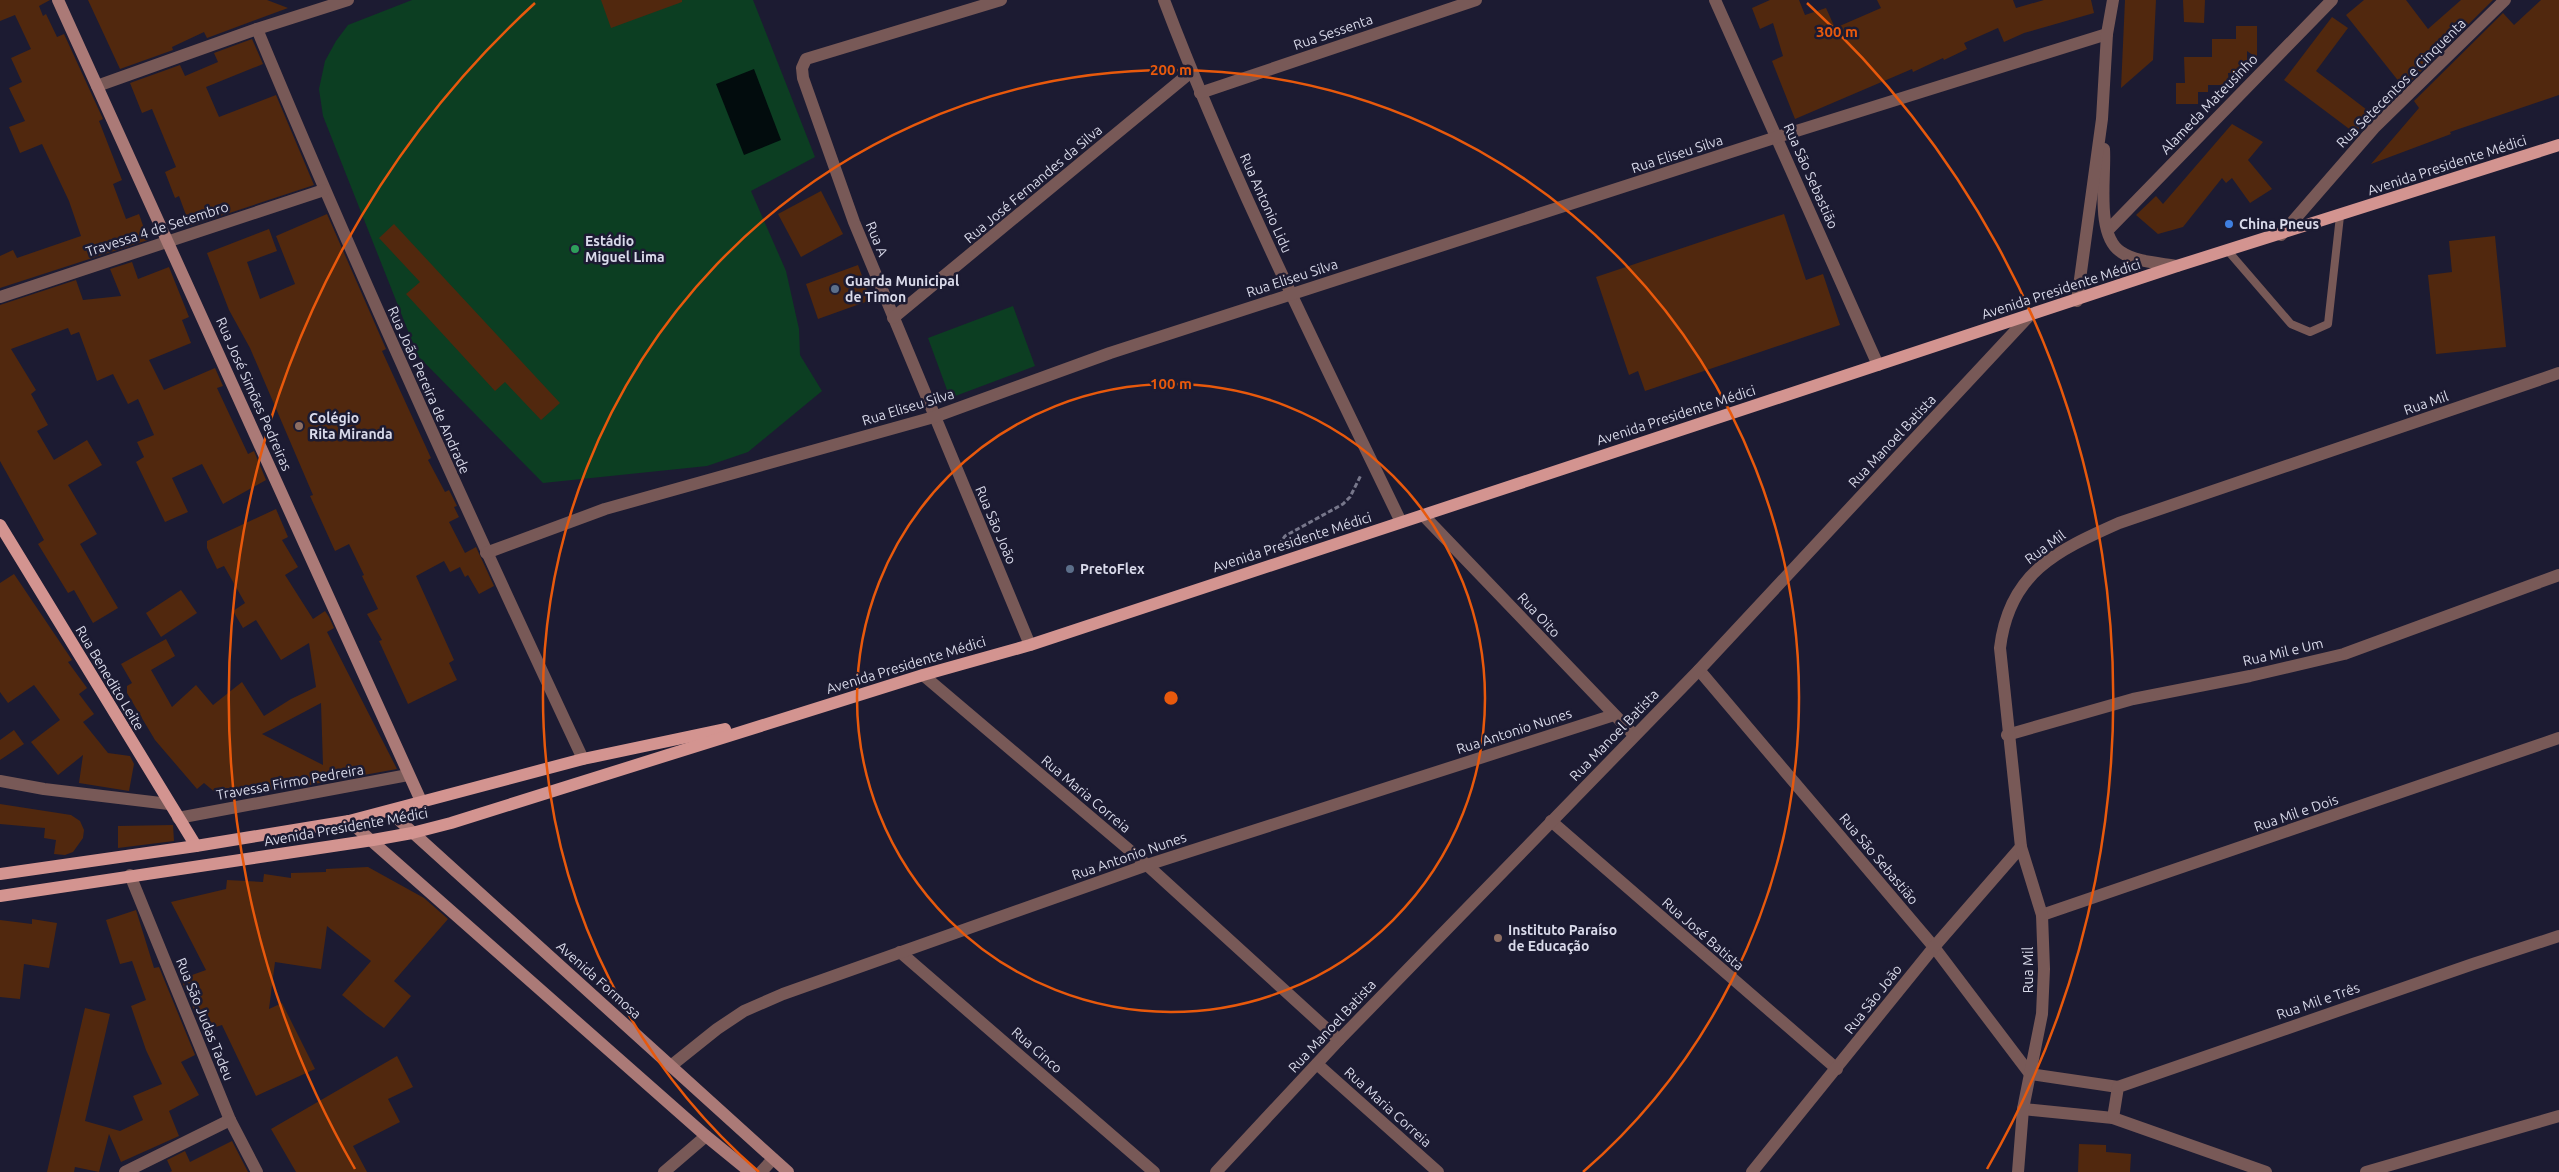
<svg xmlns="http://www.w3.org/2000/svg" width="2559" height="1172" font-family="Ubuntu,sans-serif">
  <rect width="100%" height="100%" fill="#1c1b32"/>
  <g fill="#0c3e22">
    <path d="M 412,0 L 753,0 L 815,157 L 751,191 L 786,271 L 799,329 L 800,355 L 822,391 L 748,452 L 707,466 L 543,483 L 418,356 L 323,116 L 319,89 L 325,61 L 336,41 L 348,25 Z"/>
    <path d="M 1013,306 L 1035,366 L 950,398 L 928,338 Z"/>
  </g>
  <path fill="#020c0d" d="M 754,69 L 781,140 L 744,155 L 716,84 Z"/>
  <g fill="#51280e" fill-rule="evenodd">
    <path d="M 0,0 L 50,0 L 39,6 L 43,16 L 46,14 L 57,37 L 64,34 L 103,119 L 99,121 L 122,180 L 113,184 L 126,219 L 139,214 L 148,240 L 0,288 L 0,256 L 13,250 L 17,258 L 81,236 L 69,201 L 42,144 L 20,153 L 9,127 L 25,121 L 9,88 L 22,82 L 11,58 L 31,49 L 15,15 L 0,21 Z"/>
    <path d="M 88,0 L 267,0 L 288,8 L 207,38 L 204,32 L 172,47 L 173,50 L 120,69 Z"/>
    <path d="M 601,0 L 682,0 L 682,2 L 611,28 Z"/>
    <path d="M 1770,0 L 1799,0 L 1805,15 L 1826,8 L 1835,28 L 1881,8 L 1877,0 L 2013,0 L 2016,8 L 2044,0 L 2091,0 L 2094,13 L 2024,33 L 2004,42 L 1998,28 L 1964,43 L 1967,49 L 1944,60 L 1943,58 L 1913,72 L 1912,69 L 1795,119 L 1772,61 L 1783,56 L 1773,23 L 1760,29 L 1752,8 Z"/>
    <path d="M 2125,0 L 2156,0 L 2153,60 L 2121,88 Z"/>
    <path d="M 2183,0 L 2205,0 L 2204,23 L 2184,22 Z"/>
    <path d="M 2364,0 L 2406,0 L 2428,29 L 2461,0 L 2493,0 L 2404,88 L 2346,15 Z"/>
    <path d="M 2541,0 L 2559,0 L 2559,95 L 2450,132 L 2451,134 L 2371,164 L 2419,108 L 2414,101 L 2503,13 L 2514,25 Z"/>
    <path d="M 2332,17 L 2348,28 L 2316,71 L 2371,113 L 2356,134 L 2284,80 Z"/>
    <path d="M 2236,26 L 2257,26 L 2257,58 L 2247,51 L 2247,72 L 2228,73 L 2229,85 L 2208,85 L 2208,92 L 2198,92 L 2198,104 L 2176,104 L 2176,83 L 2185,83 L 2184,57 L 2212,57 L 2212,39 L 2236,39 Z"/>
    <path d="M 252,39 L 263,64 L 206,87 L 219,117 L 276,95 L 314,185 L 190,226 L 179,196 L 175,198 L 165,172 L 176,167 L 152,109 L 142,113 L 130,83 L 180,65 L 185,76 L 218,62 L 214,53 Z"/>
    <path d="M 2232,124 L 2263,142 L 2248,160 L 2272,189 L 2250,203 L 2232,178 L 2226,183 L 2222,178 L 2183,227 L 2158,234 L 2136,215 L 2156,196 L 2163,204 Z"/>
    <path d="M 821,191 L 843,234 L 801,257 L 778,214 Z"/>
    <path d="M 327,214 L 386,349 L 382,351 L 431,458 L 428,460 L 445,492 L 449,490 L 457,506 L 454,507 L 459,517 L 449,522 L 465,553 L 476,547 L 494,586 L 479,594 L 468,575 L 465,577 L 460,567 L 450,572 L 444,561 L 416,576 L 454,660 L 449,663 L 457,680 L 408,704 L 379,641 L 382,640 L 367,614 L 378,609 L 362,576 L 364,575 L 349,544 L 335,551 L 310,496 L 313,495 L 250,348 L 229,310 L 207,253 L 269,229 L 277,251 L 247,262 L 260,299 L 295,284 L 276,236 Z"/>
    <path d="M 1784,214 L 1806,280 L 1823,274 L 1840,325 L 1645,391 L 1638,371 L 1629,375 L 1596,277 Z"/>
    <path d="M 394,224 L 560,403 L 541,420 L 505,382 L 495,391 L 406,294 L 420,282 L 379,238 Z"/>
    <path d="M 2495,236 L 2506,347 L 2436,354 L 2428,275 L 2452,272 L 2449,241 Z"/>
    <path d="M 132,262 L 138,279 L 169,267 L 189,317 L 182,320 L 191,343 L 149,360 L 164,390 L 215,368 L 223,386 L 217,388 L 248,454 L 254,451 L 266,480 L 223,504 L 202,464 L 172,478 L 188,512 L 165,522 L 136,462 L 144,457 L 137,442 L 154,435 L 138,399 L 128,404 L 113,374 L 97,381 L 79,332 L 71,335 L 68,328 L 11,349 L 36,390 L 31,394 L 48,425 L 37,431 L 54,460 L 87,440 L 102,465 L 68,485 L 97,534 L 80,544 L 118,608 L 93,623 L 74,590 L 68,593 L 38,544 L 44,540 L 0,461 L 0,305 L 76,280 L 83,300 L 121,296 L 110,269 Z"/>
    <path d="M 858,265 L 871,300 L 818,319 L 806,284 Z"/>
    <path d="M 276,509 L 288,537 L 282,540 L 298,567 L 285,575 L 313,619 L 325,611 L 329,617 L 334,628 L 327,632 L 397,769 L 292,788 L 278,782 L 275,790 L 230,787 L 222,798 L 204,783 L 197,789 L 155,740 L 127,693 L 127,686 L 132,683 L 121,664 L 166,639 L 175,656 L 151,670 L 172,707 L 196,685 L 213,705 L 242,682 L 264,716 L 291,699 L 316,687 L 309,643 L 281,660 L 256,620 L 243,628 L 233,611 L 245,603 L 224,566 L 217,569 L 207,548 L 207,541 ZM 321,703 L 323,765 L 262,734 L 272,729 Z"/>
    <path d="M 14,574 L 72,660 L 68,662 L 87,688 L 79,694 L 94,714 L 83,722 L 108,753 L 130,756 L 134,764 L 129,791 L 79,783 L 83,755 L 58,775 L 31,742 L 60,720 L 34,685 L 8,703 L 0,692 L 0,583 Z"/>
    <path d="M 181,590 L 197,613 L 161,637 L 146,613 Z"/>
    <path d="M 14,730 L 24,744 L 0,760 L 0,740 Z"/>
    <path d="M 0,804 L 71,815 L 80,821 L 84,830 L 83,838 L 73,852 L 65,855 L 54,854 L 56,840 L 44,838 L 45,828 L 0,824 Z"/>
    <path d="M 173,825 L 174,841 L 118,848 L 118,826 Z"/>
    <path d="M 368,867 L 424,898 L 448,919 L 394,981 L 411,996 L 384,1028 L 366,1015 L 342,995 L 371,961 L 327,926 L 321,969 L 275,962 L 269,1009 L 282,1003 L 315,1069 L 256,1096 L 222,1025 L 203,1031 L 181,979 L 206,970 L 171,902 L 226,889 L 227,880 L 263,882 L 264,874 L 291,878 L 291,873 L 326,872 L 326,869 Z"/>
    <path d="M 136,910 L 154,968 L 159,967 L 195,1055 L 181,1062 L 199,1095 L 169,1111 L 179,1136 L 121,1162 L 109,1134 L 99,1172 L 75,1167 L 74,1172 L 47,1172 L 85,1008 L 110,1014 L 85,1121 L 120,1131 L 143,1120 L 133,1096 L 162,1084 L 146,1050 L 131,1006 L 146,1000 L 132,961 L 120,964 L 106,920 Z"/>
    <path d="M 32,919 L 57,923 L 49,968 L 24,964 L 20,999 L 0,997 L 0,920 L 32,924 Z"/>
    <path d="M 397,1056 L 413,1087 L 388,1099 L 400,1122 L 353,1146 L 367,1172 L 296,1172 L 271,1129 Z"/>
    <path d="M 232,1141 L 248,1172 L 170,1172 L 172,1171 L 167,1160 L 185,1151 L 190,1162 Z"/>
    <path d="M 2079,1144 L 2106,1145 L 2106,1152 L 2131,1154 L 2130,1172 L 2078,1172 Z"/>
  </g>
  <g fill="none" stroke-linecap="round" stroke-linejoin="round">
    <path stroke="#77778b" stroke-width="3" stroke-dasharray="5 2.5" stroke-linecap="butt" d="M 1279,545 L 1285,536 L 1343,504 L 1350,497 L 1361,475"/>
    <path stroke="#785957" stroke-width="8" d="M 2228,251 L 2291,324 L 2310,332 L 2328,324 L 2340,216"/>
    <g stroke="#785957" stroke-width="12">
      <path d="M 1001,0 L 806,59 L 802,68 L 803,78 L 854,222 L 1030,645"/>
      <path d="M 1164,0 C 1232,179 1318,350 1401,522"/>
      <path d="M 1715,0 L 1878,365"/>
      <path d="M 257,29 C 359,275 470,518 583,759"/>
      <path d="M 97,86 L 257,29 L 348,0"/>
      <path d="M 1200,93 L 1476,0"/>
      <path d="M 2108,230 L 2332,0"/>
      <path d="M 2281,235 L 2374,128 L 2505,0"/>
      <path d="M 0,297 L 324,190"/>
      <path d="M 893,318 L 1191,72"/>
      <path d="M 1423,515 L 1634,735"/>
      <path d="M 486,553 L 605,509 L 934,417 L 1110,353 L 1777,137 L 2107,34"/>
      <path d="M 1699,670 L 1934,947 L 2030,1074"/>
      <path d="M 923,675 L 1147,865 L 1339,1040"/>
      <path d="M 2007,735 L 2133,699 L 2250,676 L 2344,654 L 2559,575"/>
      <path d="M 0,781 L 44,789 L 169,804"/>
      <path d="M 178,818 L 408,775"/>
      <path d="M 1551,821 L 1837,1069"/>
      <path d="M 130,875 L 230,1120 L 257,1172"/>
      <path d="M 2042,915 L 2559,738"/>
      <path d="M 900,952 L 1154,1172"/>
      <path d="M 1317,1064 L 1438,1172"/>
      <path d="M 672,1065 L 717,1029 L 744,1011 L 783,994 L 1147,865 L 1614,715"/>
      <path d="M 2030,1074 L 2118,1087"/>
      <path d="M 2023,1109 L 2113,1118 L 2266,1172"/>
      <path d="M 2113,1118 L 2118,1087 L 2473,964 L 2559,936"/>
      <path d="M 125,1172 L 230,1120"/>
      <path d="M 664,1172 L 706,1136"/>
      <path d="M 1216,1172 L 1339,1040 L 1699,670 L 2030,315"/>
      <path d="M 1752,1172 L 1934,947 L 2021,847"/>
      <path d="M 2018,1172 L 2023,1109 L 2042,1014 L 2044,969 L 2042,915 L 2021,847 L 2000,648 C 2009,573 2056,551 2119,523 L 2559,373"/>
      <path d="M 2366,1172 L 2559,1116"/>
    </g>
    <g stroke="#785957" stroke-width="12">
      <path d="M 2104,149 C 2106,176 2095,235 2121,252 C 2135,262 2160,263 2177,266"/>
      <path d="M 2077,301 L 2102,119 L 2107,34 L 2113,0"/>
      <path d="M 761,1172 L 773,1159"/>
    </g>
    <g stroke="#ab7a77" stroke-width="12">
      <path d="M 58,0 L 421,801"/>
      <path d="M 389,811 L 788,1172"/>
      <path d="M 349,821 L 706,1136 L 750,1172"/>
    </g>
    <g stroke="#d39490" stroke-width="12">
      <path d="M 0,525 L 196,846"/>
      <path d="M 0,874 L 196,846 L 349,821 L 583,759 L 725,729"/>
      <path d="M 0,896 L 373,840 L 412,833 L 451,823 L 923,675 L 1030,645 L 2177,266 L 2559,145"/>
    </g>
  </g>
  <g fill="none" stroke="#e8590c" stroke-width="2.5">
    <circle cx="1171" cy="698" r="314"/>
    <path d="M759 1172A628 628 0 1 1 1583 1172"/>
    <path d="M355 1169A942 942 0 0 1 535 3M1807 3A942 942 0 0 1 1987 1169"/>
  </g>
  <circle fill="#3f7fe0" stroke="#1c1b32" stroke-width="2" cx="2229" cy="224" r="5"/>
  <circle fill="#2e9e5b" stroke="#1c1b32" stroke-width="2" cx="575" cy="249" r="5"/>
  <g fill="#5c6f8a" stroke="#1c1b32" stroke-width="2">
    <circle cx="835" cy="289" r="5"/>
    <circle cx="1070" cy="569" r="5"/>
  </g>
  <g fill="#8d6e63" stroke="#1c1b32" stroke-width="2">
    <circle cx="299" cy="426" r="5"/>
    <circle cx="1498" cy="938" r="5"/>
  </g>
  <g text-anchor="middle" stroke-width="5" stroke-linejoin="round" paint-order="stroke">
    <g font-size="14" fill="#d9daea" stroke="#1c1b32">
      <text transform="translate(1333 32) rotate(-19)" y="5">Rua Sessenta</text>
      <text transform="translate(2401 83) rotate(-45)" y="5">Rua Setecentos e Cinquenta</text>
      <text transform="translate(2209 104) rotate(-46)" y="5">Alameda Mateusinho</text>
      <text transform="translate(1677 154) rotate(-18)" y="5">Rua Eliseu Silva</text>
      <text transform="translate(2447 165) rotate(-18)" y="5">Avenida Presidente Médici</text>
      <text transform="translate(1811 176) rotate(66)" y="5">Rua São Sebastião</text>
      <text transform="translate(1033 184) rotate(-40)" y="5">Rua José Fernandes da Silva</text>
      <text transform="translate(1266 203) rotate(66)" y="5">Rua Antonio Lidu</text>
      <text transform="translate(157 229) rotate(-18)" y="5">Travessa 4 de Setembro</text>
      <text transform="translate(877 239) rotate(68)" y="5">Rua A</text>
      <text transform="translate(1292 278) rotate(-18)" y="5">Rua Eliseu Silva</text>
      <text transform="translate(2061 289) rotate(-18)" y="5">Avenida Presidente Médici</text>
      <text transform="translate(429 390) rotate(66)" y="5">Rua João Pereira de Andrade</text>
      <text transform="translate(254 394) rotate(66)" y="5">Rua José Simões Pedreiras</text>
      <text transform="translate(2426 403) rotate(-19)" y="5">Rua Mil</text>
      <text transform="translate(908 407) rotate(-17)" y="5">Rua Eliseu Silva</text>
      <text transform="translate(1676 415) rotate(-18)" y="5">Avenida Presidente Médici</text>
      <text transform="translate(1892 441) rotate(-47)" y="5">Rua Manoel Batista</text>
      <text transform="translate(996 525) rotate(67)" y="5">Rua São João</text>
      <text transform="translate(1292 542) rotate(-18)" y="5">Avenida Presidente Médici</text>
      <text transform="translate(2045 547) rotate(-36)" y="5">Rua Mil</text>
      <text transform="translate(1539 615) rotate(47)" y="5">Rua Oito</text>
      <text transform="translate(2283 652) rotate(-13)" y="5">Rua Mil e Um</text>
      <text transform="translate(906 665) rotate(-17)" y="5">Avenida Presidente Médici</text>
      <text transform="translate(110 678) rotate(59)" y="5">Rua Benedito Leite</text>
      <text transform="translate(1514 731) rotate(-18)" y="5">Rua Antonio Nunes</text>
      <text transform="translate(1614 735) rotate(-46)" y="5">Rua Manoel Batista</text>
      <text transform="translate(290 782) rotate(-10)" y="5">Travessa Firmo Pedreira</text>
      <text transform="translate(1086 794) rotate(40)" y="5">Rua Maria Correia</text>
      <text transform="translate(2296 813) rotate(-19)" y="5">Rua Mil e Dois</text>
      <text transform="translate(346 827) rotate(-10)" y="5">Avenida Presidente Médici</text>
      <text transform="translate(1129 856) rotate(-19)" y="5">Rua Antonio Nunes</text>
      <text transform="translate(1879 859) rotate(50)" y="5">Rua São Sebastião</text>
      <text transform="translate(1703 934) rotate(41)" y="5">Rua José Batista</text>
      <text transform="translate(2028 970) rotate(-90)" y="5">Rua Mil</text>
      <text transform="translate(599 980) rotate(42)" y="5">Avenida Formosa</text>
      <text transform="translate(1873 999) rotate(-52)" y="5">Rua São João</text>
      <text transform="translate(2318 1001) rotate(-19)" y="5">Rua Mil e Três</text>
      <text transform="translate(205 1019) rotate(68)" y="5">Rua São Judas Tadeu</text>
      <text transform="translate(1332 1026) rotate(-47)" y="5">Rua Manoel Batista</text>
      <text transform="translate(1037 1050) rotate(41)" y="5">Rua Cinco</text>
      <text transform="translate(1388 1107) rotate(42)" y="5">Rua Maria Correia</text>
    </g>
    <g font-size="14" font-weight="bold" fill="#d9daea" stroke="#1c1b32" text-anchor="start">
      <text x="2239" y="229">China Pneus</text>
      <text x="585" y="246">Estádio<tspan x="585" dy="16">Miguel Lima</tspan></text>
      <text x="845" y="286">Guarda Municipal<tspan x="845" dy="16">de Timon</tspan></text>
      <text x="309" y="423">Colégio<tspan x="309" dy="16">Rita Miranda</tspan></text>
      <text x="1080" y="574">PretoFlex</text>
      <text x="1508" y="935">Instituto Paraíso<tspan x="1508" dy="16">de Educação</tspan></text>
    </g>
  </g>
  <circle cx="1171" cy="698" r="8" fill="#e8590c" stroke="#1c1b32" stroke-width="2.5"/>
  <g font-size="15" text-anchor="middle" font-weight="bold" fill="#e8590c" stroke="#1c1b32" stroke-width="5" stroke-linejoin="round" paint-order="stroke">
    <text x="1837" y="37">300 m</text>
    <text x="1171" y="75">200 m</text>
    <text x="1171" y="389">100 m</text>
  </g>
</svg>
